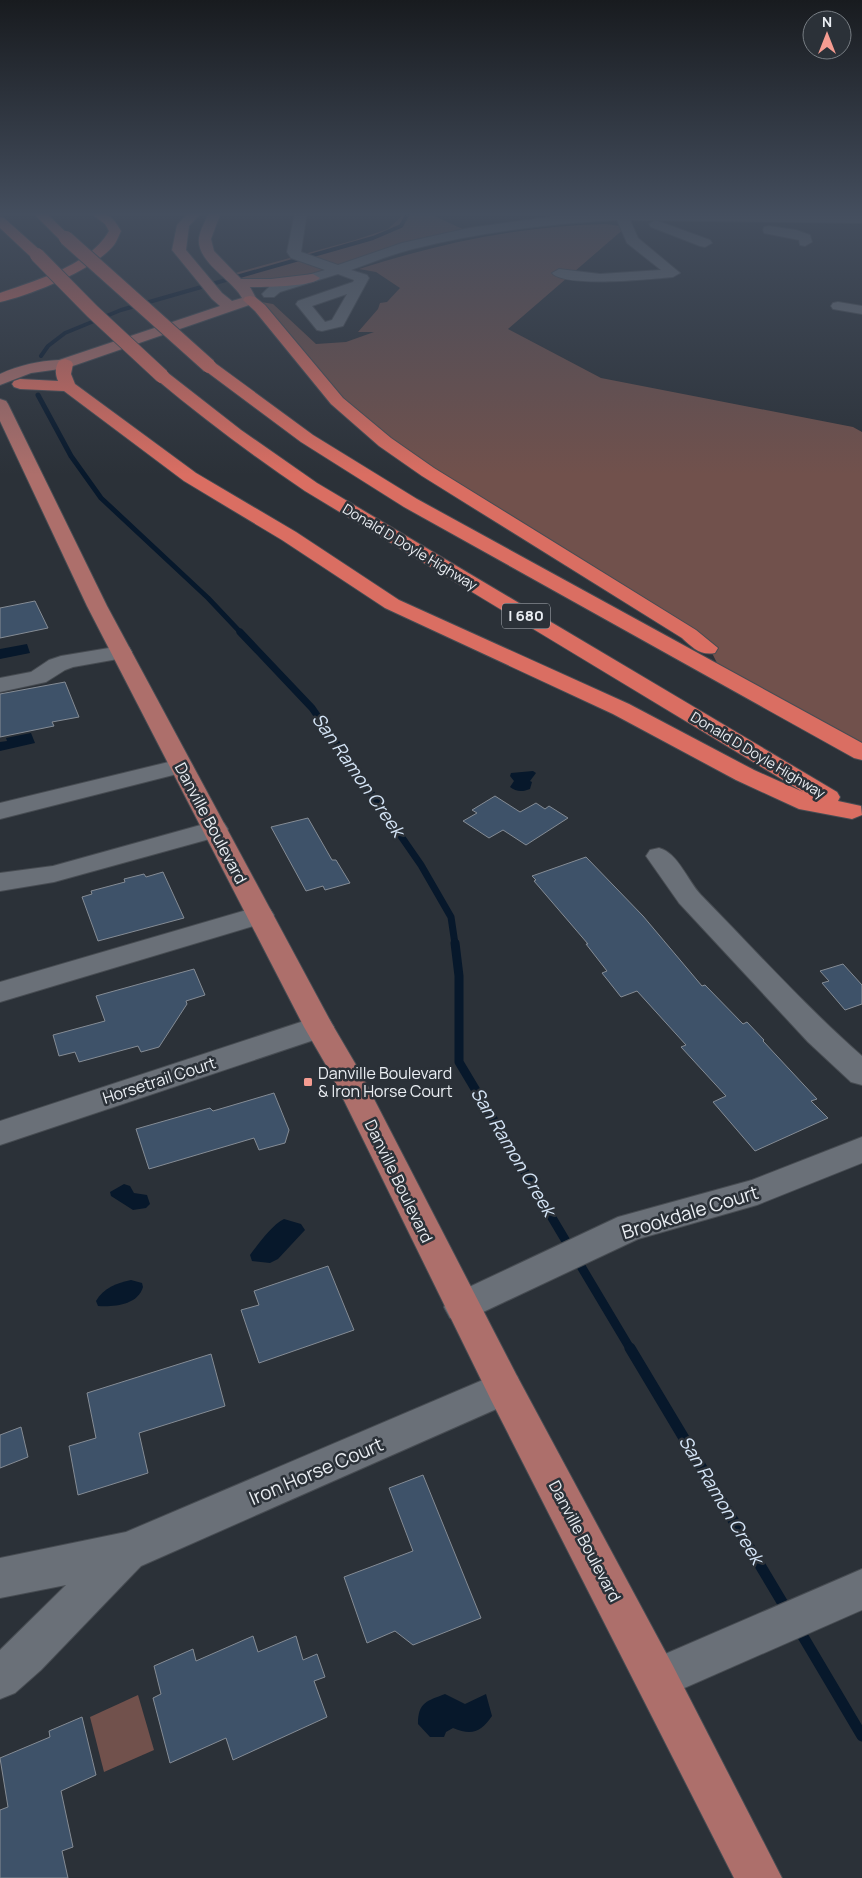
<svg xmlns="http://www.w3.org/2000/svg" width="862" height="1878" font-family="Manrope,sans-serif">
  <rect width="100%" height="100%" fill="#2b3138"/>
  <g fill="#71514c">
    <path d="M 406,212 L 426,212 L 469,232 L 453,235 L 313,278 L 237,283 L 228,275 L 355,240 L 388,229 Z"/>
    <path d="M 606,224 L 626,227 L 508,329 L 601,378 L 853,427 L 862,432 L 862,753 L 722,673 L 711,651 L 360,421 L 250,300 L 273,304 L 316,344 L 346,342 L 374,332 L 358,332 L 378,309 L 380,303 L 387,302 L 400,288 L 376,272 L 359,269 C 440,243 521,226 606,224 Z"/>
    <path d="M 138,1695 L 154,1750 L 104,1772 L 90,1717 Z"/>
  </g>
  <g fill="#07182b">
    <path d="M 27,644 L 30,653 L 0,659 L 0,649 Z"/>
    <path d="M 31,733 L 35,743 L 0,751 L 0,742 L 7,741 L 6,738 Z"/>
    <path d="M 533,771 L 536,773 L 530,781 L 532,782 L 530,789 C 523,792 516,792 510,787 L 514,781 L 510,776 L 511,773 Z"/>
    <path d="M 124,1184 L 130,1186 L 134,1193 L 147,1195 L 150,1204 L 146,1208 L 133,1210 L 111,1196 L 110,1192 Z"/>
    <path d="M 284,1219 L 301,1224 L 305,1230 L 278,1259 L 270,1263 L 252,1261 L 250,1255 C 259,1243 272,1225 284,1219 Z"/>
    <path d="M 131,1280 L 142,1283 L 143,1287 C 138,1305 114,1307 98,1306 L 96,1301 C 103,1288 117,1283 131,1280 Z"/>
    <path d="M 445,1694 L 465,1704 L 486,1694 L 492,1716 C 481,1732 472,1736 453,1728 L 446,1732 L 444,1737 L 430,1737 L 418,1724 C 418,1702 427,1701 445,1694 Z"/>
  </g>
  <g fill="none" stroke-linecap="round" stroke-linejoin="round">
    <path stroke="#07182b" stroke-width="4" d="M 41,356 L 48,346 L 65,333 L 121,310 L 373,238 L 401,226 L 409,212"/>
    <path stroke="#07182b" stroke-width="5" d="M 38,395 L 71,456 L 101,498 L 208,598 L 242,634"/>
    <path stroke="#07182b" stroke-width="7" d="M 240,632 L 312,708 L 421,865 L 451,917 L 455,944"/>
    <path stroke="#07182b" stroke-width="9" d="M 455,943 L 459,976 L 459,1062 L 631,1350"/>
    <g stroke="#07182b" stroke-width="11">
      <path d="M 630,1348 L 788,1612"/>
      <path d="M 798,1628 L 862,1736"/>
    </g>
  </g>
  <g fill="#3e5269" stroke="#858c95">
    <path d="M 35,601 L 48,628 L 0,638 L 0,608 Z"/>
    <path d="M 65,682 L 79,717 L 52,722 L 54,726 L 0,737 L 0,694 Z"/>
    <path d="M 495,796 L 520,812 L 536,803 L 545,809 L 549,806 L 568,818 L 526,845 L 503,830 L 489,838 L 463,821 L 477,813 L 472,810 Z"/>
    <path d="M 308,818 L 332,860 L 336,860 L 350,883 L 325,890 L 323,886 L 306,891 L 271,827 Z"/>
    <path d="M 586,857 L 643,916 L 702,986 L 705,985 L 743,1024 L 747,1022 L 764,1040 L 763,1041 L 817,1099 L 811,1101 L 828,1118 L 755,1151 L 713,1102 L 726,1096 L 681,1047 L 686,1045 L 637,991 L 621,997 L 602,973 L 607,971 L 586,944 L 588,944 L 534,881 L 536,880 L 532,876 Z"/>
    <path d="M 163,872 L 184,918 L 98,941 L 82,897 L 92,894 L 91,891 L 125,882 L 124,879 L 144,874 L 146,877 Z"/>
    <path d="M 843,964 L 862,985 L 862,1004 L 845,1010 L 822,983 L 829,981 L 820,971 Z"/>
    <path d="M 194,969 L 205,995 L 186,1001 L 187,1004 L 159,1047 L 141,1052 L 138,1046 L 79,1062 L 75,1052 L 59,1056 L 53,1035 L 105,1021 L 96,996 Z"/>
    <path d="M 274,1093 L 289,1130 L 285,1143 L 259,1150 L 254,1138 L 149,1169 L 136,1129 L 210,1108 L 213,1111 Z"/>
    <path d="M 328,1266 L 354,1330 L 259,1363 L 241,1310 L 259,1305 L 254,1291 Z"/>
    <path d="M 211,1354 L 225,1406 L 139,1433 L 148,1473 L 78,1495 L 69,1446 L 96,1438 L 87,1393 Z"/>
    <path d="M 21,1427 L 28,1457 L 0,1468 L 0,1435 Z"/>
    <path d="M 423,1475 L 481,1618 L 413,1645 L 395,1631 L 367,1643 L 344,1577 L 413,1551 L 389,1488 Z"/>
    <path d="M 253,1636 L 258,1652 L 296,1636 L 303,1660 L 317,1654 L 325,1677 L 314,1681 L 327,1717 L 233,1760 L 226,1738 L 170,1763 L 153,1698 L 161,1694 L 154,1666 L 193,1649 L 196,1661 Z"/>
    <path d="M 82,1717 L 96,1775 L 61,1791 L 73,1847 L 62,1851 L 68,1878 L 0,1878 L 0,1810 L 8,1807 L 0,1758 L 50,1737 L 49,1731 Z"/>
  </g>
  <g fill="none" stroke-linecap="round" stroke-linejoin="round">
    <g stroke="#474c52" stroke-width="2">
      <g id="minor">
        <path d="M 295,212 L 307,212 L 301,252 L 338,265 L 402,243 L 469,228 L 556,216 L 622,212 L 862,215 L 862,223 L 630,220 L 638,238 L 680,273 L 673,277 C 652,279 564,288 552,273 L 559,269 L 600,274 L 661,270 L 627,243 L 617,220 C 548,224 480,232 413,249 C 392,254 371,263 351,270 L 367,275 L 369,278 L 343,326 L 322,331 L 317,330 L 296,304 L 298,301 L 353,282 L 354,280 L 338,274 L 280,292 L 274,297 L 264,297 L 262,294 L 270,286 L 325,270 L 291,258 L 287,252 ZM 347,294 L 332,320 L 325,322 L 312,306 Z"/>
        <path d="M 655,220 L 710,240 L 712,243 L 705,247 L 700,246 L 651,227 L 649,224 Z"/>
        <path d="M 769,226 L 796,230 L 810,235 L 812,242 L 805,246 L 800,245 L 799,240 L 764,233 L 763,230 L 764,227 Z"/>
        <path d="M 838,302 L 862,306 L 862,314 L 833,309 L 831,306 L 833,303 Z"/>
        <path d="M 121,646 L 129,647 L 132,652 L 129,657 L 73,667 L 65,670 L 46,682 L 0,692 L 0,678 L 31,672 L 49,660 L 61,656 Z"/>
        <path d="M 181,759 L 189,761 L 193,766 L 189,771 L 0,819 L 0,803 Z"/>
        <path d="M 215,821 L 224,823 L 228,829 L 224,835 L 54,882 L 0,891 L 0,873 L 53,866 Z"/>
        <path d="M 659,848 C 678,853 687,880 701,895 C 754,949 805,1006 862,1056 L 862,1085 L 851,1082 L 808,1042 L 679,903 L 646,856 L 650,850 Z"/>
        <path d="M 260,906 L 270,909 L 274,915 L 270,921 L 0,1002 L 0,982 Z"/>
        <path d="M 319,1016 L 329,1019 L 334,1027 L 329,1035 L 0,1145 L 0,1121 Z"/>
        <path d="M 862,1137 L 862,1163 L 757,1205 L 638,1239 L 462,1322 L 450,1318 L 444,1307 L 450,1296 L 618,1217 L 752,1180 Z"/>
        <path d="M 504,1371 L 517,1376 L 522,1388 L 517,1400 L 141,1566 L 41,1670 L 15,1693 L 0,1699 L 0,1650 L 66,1585 L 0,1598 L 0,1558 L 126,1532 Z"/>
        <path d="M 862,1569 L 862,1610 L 657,1700 L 642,1694 L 636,1679 L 642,1664 Z"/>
      </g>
    </g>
    <g stroke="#474c52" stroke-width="2">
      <g id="major">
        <path d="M 189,212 L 202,212 L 189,226 L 186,250 L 222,293 L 232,301 L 242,298 C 233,280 196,262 199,238 C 200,230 206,220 209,212 L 221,212 L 211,239 L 214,251 L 241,279 L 271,279 L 313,274 L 320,278 C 312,287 263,287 250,287 L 257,300 L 255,303 L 67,368 L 31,373 L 0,385 L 0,374 C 19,365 39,361 59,360 L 220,306 L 212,299 L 172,250 L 177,225 Z"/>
        <path d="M 0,399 L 6,401 L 8,404 L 107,606 L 332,1024 L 359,1070 L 517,1376 L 672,1664 L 782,1878 L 734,1878 L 491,1400 L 330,1072 L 304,1027 L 87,606 L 0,421 Z"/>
      </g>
    </g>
    <g stroke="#474c52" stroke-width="2">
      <g id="highway">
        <path d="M 32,212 L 45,212 L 72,238 L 66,242 L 61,241 Z"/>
        <path d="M 89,212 C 106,212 113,216 121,231 C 119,235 117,241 114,245 C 94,270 31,295 0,302 L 0,293 C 35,281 90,265 109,231 L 105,224 Z"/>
        <path d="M 0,217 L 4,218 L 42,252 L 44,255 L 42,258 L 32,258 L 0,228 Z"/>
        <path d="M 250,296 L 255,297 L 265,305 L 343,398 L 391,438 L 434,468 L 696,630 L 718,648 L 715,653 C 700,656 692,647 682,638 L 422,476 L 379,446 L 331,404 L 255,311 L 243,300 L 245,297 Z"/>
        <path d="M 65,359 L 71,361 L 73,364 L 71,374 L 75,384 L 196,473 L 296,532 L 399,600 L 629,704 L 754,770 L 803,792 L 305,491 C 253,456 204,419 156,379 L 154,376 L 156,373 L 168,373 L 241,430 L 317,483 L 837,792 L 840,797 L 838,801 L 861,806 L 862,815 L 852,819 L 799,809 L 736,780 L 613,714 L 385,608 L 282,540 L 184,481 L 64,391 L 20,389 L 14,387 L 12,384 L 14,381 L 20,379 L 58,381 C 55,374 55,367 59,361 Z"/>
        <path d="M 209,361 L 215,363 L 313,435 L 417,499 L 862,743 L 862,760 L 854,758 L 404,507 L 301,442 L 203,369 L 201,366 L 203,363 Z"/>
      </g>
    </g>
    <use href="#minor" fill="#6a7078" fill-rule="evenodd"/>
    <use href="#major" fill="#ad6f6b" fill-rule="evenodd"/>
    <use href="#highway" fill="#da6e62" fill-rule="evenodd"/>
    <g stroke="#474c52" stroke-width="16" stroke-linecap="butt">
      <g id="highway-bridge">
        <path d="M 66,238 L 209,366"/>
        <path d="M 37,255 L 92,311 L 162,376"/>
      </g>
    </g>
    <use href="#highway-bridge" stroke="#da6e62" stroke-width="14"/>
  </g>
  <linearGradient id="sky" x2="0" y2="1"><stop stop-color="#181b1f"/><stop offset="0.45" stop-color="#444e5e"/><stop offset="1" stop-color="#444e5e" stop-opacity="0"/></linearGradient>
  <rect width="862" height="475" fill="url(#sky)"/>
  <rect fill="#f59c91" stroke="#2b3138" stroke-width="2" x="303" y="1077" width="10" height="10" rx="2.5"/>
  <g text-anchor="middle" stroke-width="5" stroke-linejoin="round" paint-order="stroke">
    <g font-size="14" fill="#eaeef3" stroke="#2b3138">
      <text transform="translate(410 547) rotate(31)" y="5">Donald D Doyle Highway</text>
      <text transform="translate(758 755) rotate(31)" y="5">Donald D Doyle Highway</text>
    </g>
    <rect fill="#2b3138" stroke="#b1b5bb" stroke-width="1" x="502" y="603.5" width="48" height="25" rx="4"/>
    <g font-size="15" font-weight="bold" fill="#eaeef3">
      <text x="526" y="621">I 680</text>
    </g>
    <g font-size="16" fill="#eaeef3" stroke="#2b3138">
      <text transform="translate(211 823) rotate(62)" y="6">Danville Boulevard</text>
      <text transform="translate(159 1080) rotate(-18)" y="6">Horsetrail Court</text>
      <text transform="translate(399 1181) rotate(64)" y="6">Danville Boulevard</text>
      <text transform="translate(585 1541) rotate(62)" y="6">Danville Boulevard</text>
    </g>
    <g font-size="16" fill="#eaeef3" stroke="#2b3138" text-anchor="start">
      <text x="318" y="1079">Danville Boulevard<tspan x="318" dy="18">&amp; Iron Horse Court</tspan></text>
    </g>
    <g font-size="18" font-style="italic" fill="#d5e5f7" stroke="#2b3138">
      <text transform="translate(358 775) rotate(55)" y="6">San Ramon Creek</text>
      <text transform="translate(513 1152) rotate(59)" y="6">San Ramon Creek</text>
      <text transform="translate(721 1500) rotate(59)" y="6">San Ramon Creek</text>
    </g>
    <g font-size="19" fill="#eaeef3" stroke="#2b3138">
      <text transform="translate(690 1212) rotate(-17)" y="7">Brookdale Court</text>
      <text transform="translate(316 1471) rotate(-23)" y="7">Iron Horse Court</text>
    </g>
  </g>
  <g transform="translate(827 35)"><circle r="24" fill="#2b3138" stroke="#777d83"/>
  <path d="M0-4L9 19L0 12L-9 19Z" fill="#f59c91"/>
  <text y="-8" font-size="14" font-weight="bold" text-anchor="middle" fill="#eaeef3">N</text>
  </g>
</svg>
